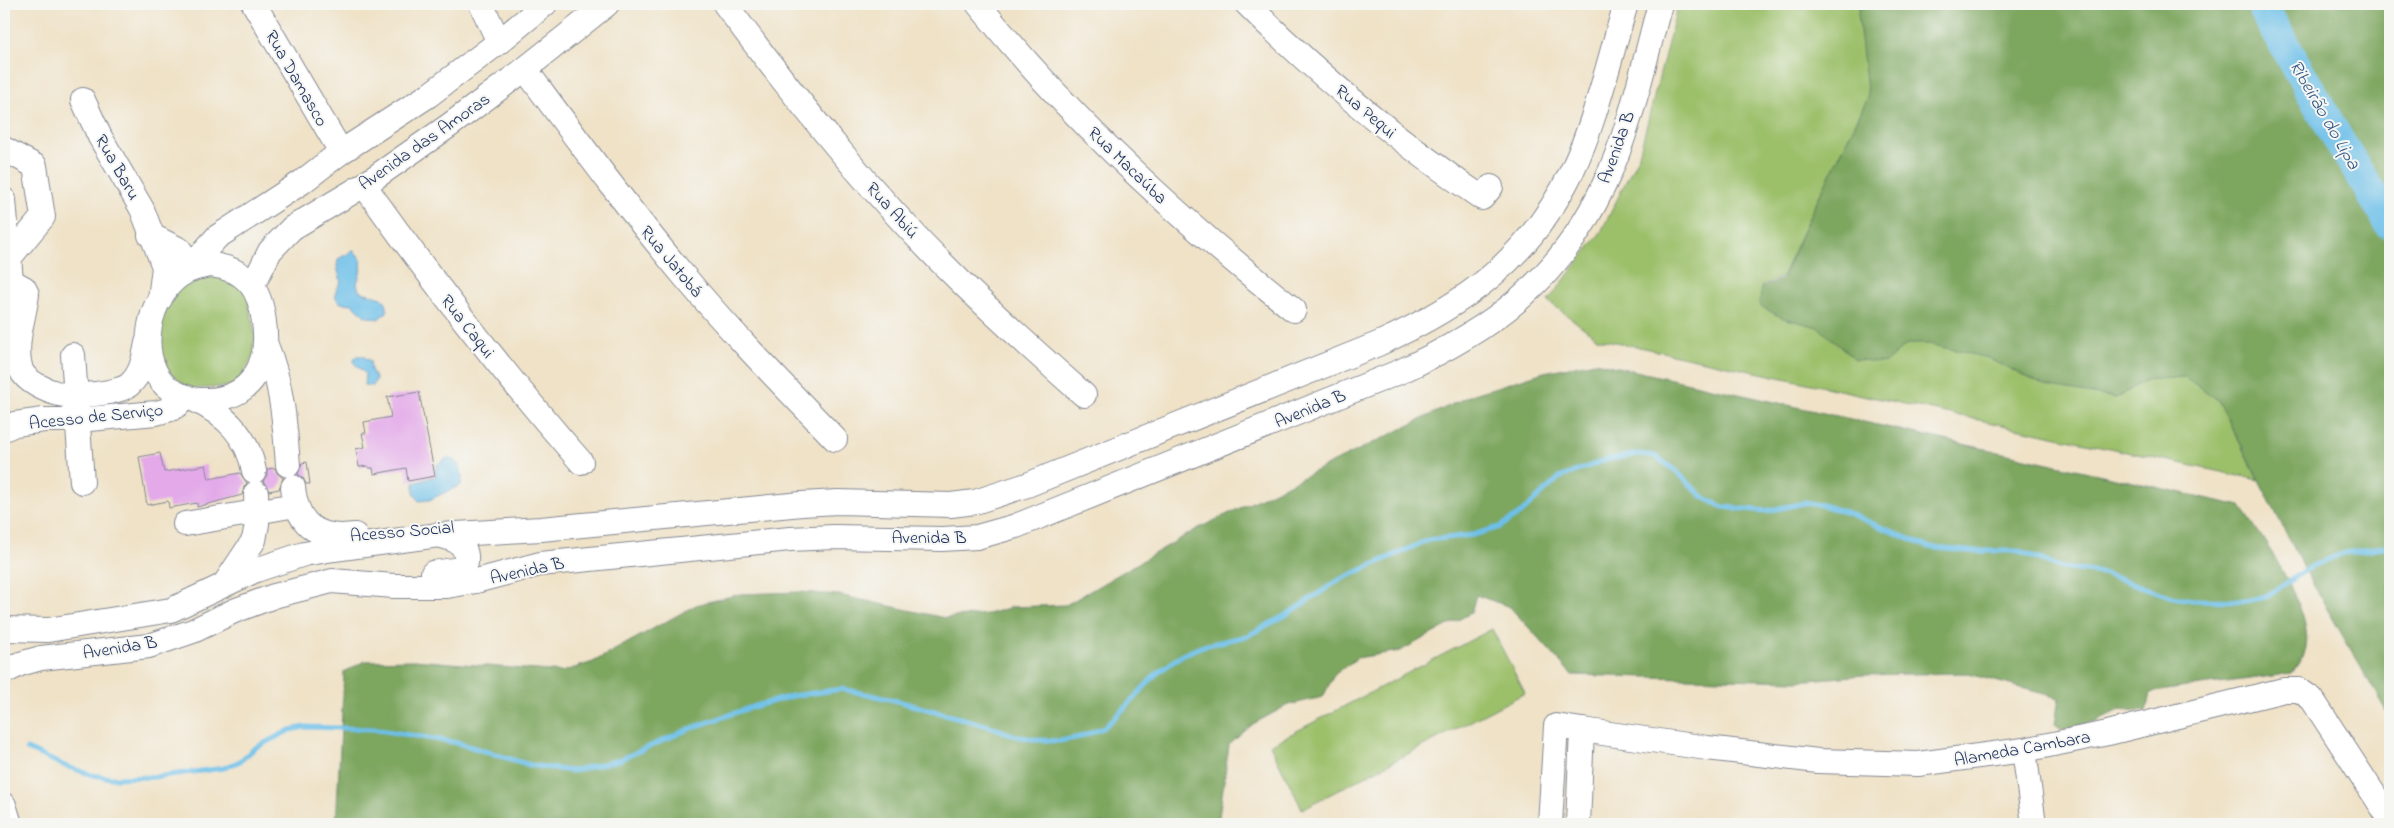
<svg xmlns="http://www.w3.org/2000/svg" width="2394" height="828" font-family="'Indie Flower',sans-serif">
  <rect width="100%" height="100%" fill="#f6f6f2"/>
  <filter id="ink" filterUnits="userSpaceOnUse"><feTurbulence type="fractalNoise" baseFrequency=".02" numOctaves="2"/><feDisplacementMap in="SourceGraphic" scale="10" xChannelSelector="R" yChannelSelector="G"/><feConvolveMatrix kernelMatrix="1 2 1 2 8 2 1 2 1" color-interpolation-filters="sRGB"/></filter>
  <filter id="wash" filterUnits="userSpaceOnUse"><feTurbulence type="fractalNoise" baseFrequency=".0096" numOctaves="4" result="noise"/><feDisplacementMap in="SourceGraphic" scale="20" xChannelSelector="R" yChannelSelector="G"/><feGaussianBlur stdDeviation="1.12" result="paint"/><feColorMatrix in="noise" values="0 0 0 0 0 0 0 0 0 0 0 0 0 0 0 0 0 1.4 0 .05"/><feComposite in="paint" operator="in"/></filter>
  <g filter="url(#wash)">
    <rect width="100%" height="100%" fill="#efe2c7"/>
    <g fill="#9cc06b" stroke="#5c7864">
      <path d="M 1678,4 L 1862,4 L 1858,12 L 1869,96 L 1812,211 L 1782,277 L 1762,286 L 1761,303 L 1908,341 L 1929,342 L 2146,378 L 2186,375 L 2218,398 L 2258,480 L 1597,338 L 1548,301 L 1601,232 L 1639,155 Z"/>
      <path d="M 213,271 L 246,289 L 258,350 L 235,386 L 192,389 L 173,379 L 160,360 L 161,319 L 178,287 Z"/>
      <path d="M 1492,629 L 1525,693 L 1302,809 L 1270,745 Z"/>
    </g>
    <g fill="#7da65f" stroke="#4c6a5e">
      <path d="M 1862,4 L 2390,4 L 2390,718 L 2306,572 L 2218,400 L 2185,377 L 2146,380 L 2116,398 L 2045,386 L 1988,358 L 1929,344 L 1907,344 L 1885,363 L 1855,359 L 1818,327 L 1783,318 L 1760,306 L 1761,288 L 1782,279 L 1811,213 L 1868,98 L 1858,14 Z"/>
      <path d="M 1595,362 L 2241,506 C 2261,536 2320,617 2304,654 C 2301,660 2296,667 2292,673 C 2244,681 2197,684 2150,693 L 2146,712 L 2121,709 L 2096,721 L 2063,730 L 2055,724 L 2059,698 L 1965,673 L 1864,675 L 1797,681 L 1572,675 L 1510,607 L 1476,595 L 1471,613 L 1400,651 L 1357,658 L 1334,675 L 1323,697 L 1288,705 L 1253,724 L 1229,745 L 1218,824 L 336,824 L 344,672 L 365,661 L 414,660 L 562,672 L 593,662 L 696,605 L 740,594 L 800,592 L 839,595 L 945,618 L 988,614 L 1012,607 L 1066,605 L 1195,530 L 1471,395 L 1544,372 Z"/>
    </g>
    <g fill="#6dc0e9" stroke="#4478a4">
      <path d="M 353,251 C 366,259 361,272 357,283 L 359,291 L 382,298 L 386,302 L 387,312 L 378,319 L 365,316 L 353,304 L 341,303 C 330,295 338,289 341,281 L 337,267 L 338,259 Z"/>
      <path d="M 356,356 L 363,356 L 370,361 L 371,370 L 376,378 L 373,386 L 364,385 L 365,374 L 353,362 Z"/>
      <path d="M 447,458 C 460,460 464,473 461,485 L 429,500 L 419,501 L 414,493 L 414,483 L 436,476 L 436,466 Z"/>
    </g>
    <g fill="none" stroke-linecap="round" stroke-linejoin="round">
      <path stroke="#6dc0e9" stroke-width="5" d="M 27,749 L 65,766 L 92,775 L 111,778 L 154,777 L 224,768 L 240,761 L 255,748 L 290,730 L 305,727 L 373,729 L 458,743 L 530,765 L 572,771 L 619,760 L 689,729 L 749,708 L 792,696 L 842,689 L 890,699 L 989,726 L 1016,736 L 1038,740 L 1060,741 L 1080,737 L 1103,728 L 1125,708 L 1155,675 L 1182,655 L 1203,646 L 1247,636 L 1286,615 L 1339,580 L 1428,540 L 1473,535 L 1500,527 L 1521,513 L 1559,478 L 1605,460 L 1638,454 L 1655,456 L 1676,471 L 1703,497 L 1723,507 L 1767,511 L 1804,503 L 1822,505 L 1848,513 L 1928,547 L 1965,551 L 2019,551 L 2062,568 L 2102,573 L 2172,597 L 2193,600 L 2250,601 L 2265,597 L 2312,566 L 2344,553 L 2390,546"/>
      <path stroke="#6dc0e9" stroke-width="31" d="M 2261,4 L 2337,137 L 2390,224"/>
    </g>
    <g id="blocks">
      <g fill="#e3a9e9">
        <path d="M 419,392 L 435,476 L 408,481 L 406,468 L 374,474 L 373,468 L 369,468 L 368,466 L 359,467 L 356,449 L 365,447 L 362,433 L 366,433 L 364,422 L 391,417 L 387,397 Z"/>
        <path d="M 160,453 L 164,472 L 206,465 L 209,479 L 240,473 L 247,483 L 244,487 L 242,495 L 197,507 L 197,503 L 169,508 L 168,501 L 147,505 L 139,457 Z"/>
        <path d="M 307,462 L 310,484 L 306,484 L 303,478 L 298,474 L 302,463 Z"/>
        <path d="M 275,468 L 277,473 L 283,478 L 279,489 L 269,491 L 263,481 L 267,475 L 267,469 Z"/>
      </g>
    </g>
  </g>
  <g filter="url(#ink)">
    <use href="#blocks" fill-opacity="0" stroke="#858892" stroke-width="1"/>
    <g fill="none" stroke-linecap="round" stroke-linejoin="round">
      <g stroke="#858892" stroke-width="26">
        <g id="minor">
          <path d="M 254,4 L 341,152"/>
          <path d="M 481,4 L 499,42"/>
          <path d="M 725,4 C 797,101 874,197 961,282 C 1001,321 1042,358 1084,395"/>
          <path d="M 978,4 C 1069,118 1179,219 1294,310"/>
          <path d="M 1247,4 C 1319,76 1398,141 1482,198 L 1491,187"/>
          <path d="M 525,69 C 577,139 628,209 684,276 C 732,333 784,386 835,439"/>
          <path d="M 83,100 L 100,137 L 142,209 L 164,267 L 160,299"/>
          <path d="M 4,149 L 35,166 L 43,217 L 10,257"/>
          <path d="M 364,185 C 432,281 503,373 581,462"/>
          <path d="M 4,200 L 11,281 L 4,320"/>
          <path d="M 150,235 L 180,250 L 191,269"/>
          <path d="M 211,265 C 246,269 260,288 264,322 C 270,364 252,399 206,400 C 191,401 171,393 162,382 C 137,352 149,298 179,276 C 189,269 199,267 211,265 Z"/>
          <path d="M 196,267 L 199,257 L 217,237 L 302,182 L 341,152 L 429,95 L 499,42 L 545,4"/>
          <path d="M 11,281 L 24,288 L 27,294 C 24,319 13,345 21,370 C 26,382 47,391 59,394 C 73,397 120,394 130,384 C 142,373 144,358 147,343"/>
          <path d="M 250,283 L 257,277 L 270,251 L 292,228 L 364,185 L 450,125 L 525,69 L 607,4"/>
          <path d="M 266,345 C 282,383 285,425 288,465"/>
          <path d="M 73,355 L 82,482"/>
          <path d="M 195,400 C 226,415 248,436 254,471"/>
          <path d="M 4,429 L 15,424 L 44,420 L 78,420 L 156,413 L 171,409 L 179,404 L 184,396"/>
          <path d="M 293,487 C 297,525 317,540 355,535"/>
          <path d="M 185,524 L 296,505"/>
          <path d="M 433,573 L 461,569 L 466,563 C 468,543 455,539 438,535"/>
          <path d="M 226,582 L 254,540 L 257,524 L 256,493"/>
          <path d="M 4,629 L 48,630 L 171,610 L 256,570 L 304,554 L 334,549 L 439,535 L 541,529 L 802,504 L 838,502 L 951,505 L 975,502 L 1027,485 L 1378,344 C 1465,305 1529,259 1572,171 C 1597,118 1609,59 1626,4"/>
          <path d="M 4,672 L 20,664 L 41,658 L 149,646 L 193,631 L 234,611 L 274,596 L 332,581 L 394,586 L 447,586 L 476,581 L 540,564 L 790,539 L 834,537 L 942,539 L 977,537 L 1016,526 L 1399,372 C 1493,329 1559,281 1604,185 C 1630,131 1644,62 1660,4"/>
          <path d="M 1582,730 L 1707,748 L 1818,761 L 1918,764 L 2024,750 L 2108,733 L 2284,690 L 2299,690 L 2312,699 L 2390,819"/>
          <path d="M 2024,750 L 2034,824"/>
          <path d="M 4,805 L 10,824"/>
          <path d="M 1550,824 L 1556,726 L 1582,730 L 1578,824"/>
        </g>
      </g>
      <use href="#minor" stroke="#fff" stroke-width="24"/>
    </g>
  </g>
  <g text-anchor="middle" stroke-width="4" stroke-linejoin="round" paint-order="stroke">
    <g font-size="18" fill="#1b2f5e" stroke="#f6f6f2">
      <text transform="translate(297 78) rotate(60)" y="6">Rua Damasco</text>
      <text transform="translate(1366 111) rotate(40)" y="6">Rua Pequi</text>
      <text transform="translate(424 141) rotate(-35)" y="6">Avenida das Amoras</text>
      <text transform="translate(1616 147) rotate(-70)" y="6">Avenida B</text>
      <text transform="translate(1128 165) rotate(44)" y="6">Rua Macaúba</text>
      <text transform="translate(118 167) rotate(60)" y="6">Rua Baru</text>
      <text transform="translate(893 210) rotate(48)" y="6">Rua Abiú</text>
      <text transform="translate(672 261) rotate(50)" y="6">Rua Jatobá</text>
      <text transform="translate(468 326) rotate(52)" y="6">Rua Caqui</text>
      <text transform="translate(1310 408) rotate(-22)" y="6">Avenida B</text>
      <text transform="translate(96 416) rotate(-6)" y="6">Acesso de Serviço</text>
      <text transform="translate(402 531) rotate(-5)" y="6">Acesso Social</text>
      <text x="929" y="543">Avenida B</text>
      <text transform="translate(527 570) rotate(-12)" y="6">Avenida B</text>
      <text transform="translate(120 647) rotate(-9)" y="6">Avenida B</text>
      <text transform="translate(2022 748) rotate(-10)" y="6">Alameda Cambara</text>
    </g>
    <g font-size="19" font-style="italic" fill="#345a88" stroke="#f6f6f2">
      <text transform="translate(2326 114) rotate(60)" y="7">Ribeirão do Lipa</text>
    </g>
  </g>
  <rect width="2394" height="828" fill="none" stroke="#f6f6f2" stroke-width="20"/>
</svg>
